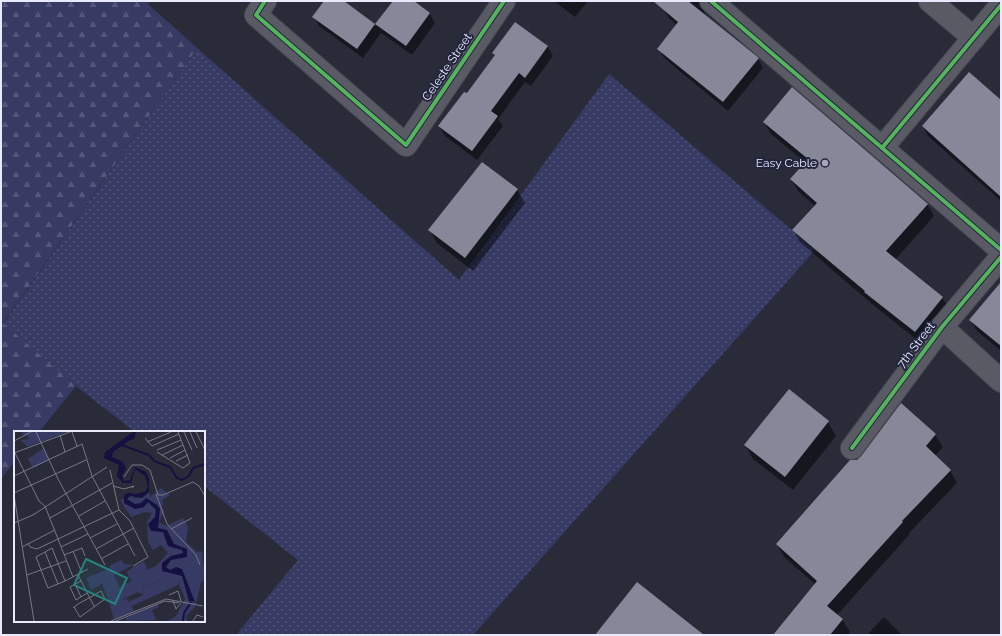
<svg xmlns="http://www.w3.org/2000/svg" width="1002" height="636" font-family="Raleway,sans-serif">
  <defs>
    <pattern id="grass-dots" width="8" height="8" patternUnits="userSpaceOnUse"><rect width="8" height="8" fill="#373a63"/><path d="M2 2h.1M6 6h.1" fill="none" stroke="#54577a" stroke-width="1.8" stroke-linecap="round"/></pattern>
    <pattern id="forest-firs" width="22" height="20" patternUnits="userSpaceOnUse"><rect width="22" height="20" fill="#373a63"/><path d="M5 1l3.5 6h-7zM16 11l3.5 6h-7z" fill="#54577a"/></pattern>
  </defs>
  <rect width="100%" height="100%" fill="#292b39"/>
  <path fill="url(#grass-dots)" d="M 197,48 L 459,280 L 609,74 L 815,250 L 473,635 L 236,635 L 298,560 L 204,486 L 204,432 L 135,432 L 76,386 L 3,324 Z"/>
  <path fill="url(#forest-firs)" d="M 1,1 L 150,1 L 148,4 L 197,48 L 3,323 L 76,386 L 39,432 L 15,432 L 15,461 L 1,479 Z"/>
  <g fill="#0007">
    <path d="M 325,1 L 342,1 L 376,26 L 394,1 L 412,1 L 430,14 L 435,23 L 412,55 L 381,33 L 363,58 L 319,26 L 314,17 Z"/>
    <path d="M 554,1 L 588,1 L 575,17 Z"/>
    <path d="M 670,1 L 699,1 L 704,9 L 705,16 L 758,59 L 763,68 L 728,111 L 664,58 L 659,49 L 677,25 L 669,18 L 663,9 Z"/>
    <path d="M 515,23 L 548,47 L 553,56 L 531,86 L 525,82 L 498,119 L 503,126 L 477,160 L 445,136 L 439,126 L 467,95 L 495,56 L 493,53 Z"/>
    <path d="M 1001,101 L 1001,201 L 928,136 L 923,126 Z"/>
    <path d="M 764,122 L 927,204 L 934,216 L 895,260 L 942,297 L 949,309 L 922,344 L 872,304 L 800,242 L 793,230 L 815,206 L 798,191 L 791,179 L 806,163 L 771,134 Z"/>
    <path d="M 517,190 L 525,203 L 473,271 L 437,243 L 430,230 Z"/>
    <path d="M 1001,284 L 1001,351 L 977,331 L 970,320 Z"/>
    <path d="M 789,391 L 828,422 L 836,436 L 793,490 L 753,459 L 745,445 Z"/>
    <path d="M 901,405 L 935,435 L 943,447 L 935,456 L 950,470 L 957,483 L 909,533 L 909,535 L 837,615 L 842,619 L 850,632 L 847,635 L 773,635 L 816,585 L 784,557 L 777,544 L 857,461 L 863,456 Z"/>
    <path d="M 884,617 L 902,635 L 869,635 L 868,634 Z"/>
  </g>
  <g fill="#868899">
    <path d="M 324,1 L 344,1 L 375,24 L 357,49 L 312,17 Z"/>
    <path d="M 393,1 L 414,1 L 430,13 L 406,46 L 375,24 Z"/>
    <path d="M 653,1 L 688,1 L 759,58 L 723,102 L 657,49 L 678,22 Z"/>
    <path d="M 515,22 L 548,46 L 525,78 L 519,73 L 491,111 L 498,116 L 472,151 L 438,126 L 464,92 L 467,93 L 495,55 L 492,53 Z"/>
    <path d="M 969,72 L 1001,100 L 1001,197 L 922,126 Z"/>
    <path d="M 792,87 L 928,204 L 886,251 L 943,297 L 915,332 L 864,292 L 865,291 L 792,230 L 817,203 L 790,179 L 808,159 L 763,122 Z"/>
    <path d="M 482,162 L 518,189 L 465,258 L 428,230 Z"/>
    <path d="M 1001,282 L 1001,346 L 969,320 Z"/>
    <path d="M 789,389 L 829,421 L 785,477 L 744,445 Z"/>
    <path d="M 901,403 L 936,434 L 926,446 L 951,470 L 902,521 L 903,522 L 827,606 L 843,619 L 830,635 L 773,635 L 817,581 L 776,544 L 850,460 L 857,460 L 862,455 Z"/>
    <path d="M 637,582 L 704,635 L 595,635 Z"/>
  </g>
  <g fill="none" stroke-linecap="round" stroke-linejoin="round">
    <g stroke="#474854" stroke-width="24">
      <g id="street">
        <path d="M 265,1 L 256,15 L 406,145 L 504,1"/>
        <path d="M 711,1 L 1001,250"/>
        <path d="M 930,1 L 974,38"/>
        <path d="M 882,148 L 1001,5"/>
        <path d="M 942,327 L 1001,381"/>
        <path d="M 852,448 L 942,327 L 1001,257"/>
      </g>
    </g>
    <use href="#street" stroke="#595a64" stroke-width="22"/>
    <g stroke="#23253f" stroke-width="6">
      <g id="cycleway">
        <path d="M 265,1 L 256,15 L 406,145 L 504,1"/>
        <path d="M 711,1 L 1001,250"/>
        <path d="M 882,148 L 1001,5"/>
        <path d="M 852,448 L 942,327 L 1001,257"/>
      </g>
    </g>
    <use href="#cycleway" stroke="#56b35d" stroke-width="4"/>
  </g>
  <circle fill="#a6a8b8" stroke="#23253f" stroke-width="1.5" cx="825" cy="163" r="4"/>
  <g text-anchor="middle" stroke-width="4" stroke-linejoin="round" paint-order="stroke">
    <g font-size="12" fill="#e9ebfd" stroke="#23253f">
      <text transform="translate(447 67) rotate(-56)" y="4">Celeste Street</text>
      <text transform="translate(916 345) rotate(-53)" y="4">7th Street</text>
    </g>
    <g font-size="12" fill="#e9ebfd" stroke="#23253f" text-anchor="end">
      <text x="817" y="167">Easy Cable</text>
    </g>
  </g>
  <g transform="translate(14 431)">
    <rect width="191" height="191" fill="#292b39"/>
    <path d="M 107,129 L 111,133 L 119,134 L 100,144 L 107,160 L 94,168 L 88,153 L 77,159 L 72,147 L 96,137 L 95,135 ZM 130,130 L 133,138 L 118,149 L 115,147 L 113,140 ZM 148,149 L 164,151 L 164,154 L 118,175 L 120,181 L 109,186 L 102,174 L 107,169 L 113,167 L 114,171 L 129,164 L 130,156 ZM 143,173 L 145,176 L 138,179 L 142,189 L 113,190 L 111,187 Z" fill="#373a63"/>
    <path d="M 8,1 L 53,1 L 13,16 L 7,9 L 15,8 L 14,5 L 10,4 ZM 30,17 L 35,29 L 19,37 L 14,28 ZM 147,57 L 156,64 L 148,69 L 150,74 L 147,74 L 150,80 L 145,91 L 152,95 L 169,87 L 174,96 L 172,111 L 183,121 L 188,120 L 191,147 L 187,152 L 181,176 L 172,185 L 173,190 L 153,190 L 162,185 L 171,168 L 164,151 L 155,152 L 148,149 L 130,156 L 129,164 L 124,161 L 107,169 L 103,174 L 109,186 L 100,189 L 94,168 L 107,160 L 105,156 L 117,150 L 122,143 L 142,135 L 154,122 L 147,114 L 139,119 L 134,111 L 133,91 L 138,82 L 131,81 L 117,86 L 106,69 L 119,65 L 121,68 L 135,61 L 136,66 Z" fill="#373a63"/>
    <path d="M 119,1 L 122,1 L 120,8 L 116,9 L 99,21 L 98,26 L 109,31 L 112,37 L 108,45 L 110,50 L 116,49 L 121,36 L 132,41 L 135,48 L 135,61 L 128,67 L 116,65 L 113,68 L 121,73 L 127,72 L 132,67 L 143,74 L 146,78 L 144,97 L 153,99 L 160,113 L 173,118 L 173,126 L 157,129 L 152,136 L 156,139 L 162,136 L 168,138 L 181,171 L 175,170 L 168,145 L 148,140 L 148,132 L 157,125 L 169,122 L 168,119 L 154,115 L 149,101 L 137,100 L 134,93 L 141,86 L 142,79 L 134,71 L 130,76 L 121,78 L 110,72 L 110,64 L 114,62 L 123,63 L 132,60 L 134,55 L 131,45 L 121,38 L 117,52 L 109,52 L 103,45 L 105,34 L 90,27 L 91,21 Z" fill="#141040"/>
    <path fill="none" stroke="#141040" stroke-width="2" d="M 108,14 L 135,24 L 140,30 L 156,36 L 163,47 L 168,49 L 175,45 L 179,37 L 191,33M 169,190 L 170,182 L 177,171"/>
    <path fill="none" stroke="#767887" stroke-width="1" d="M 22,1 L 44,48 L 91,134M 58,1 L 63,15M 170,1 L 178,19M 176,1 L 183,17M 182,1 L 191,19M 46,4 L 51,21M 131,7 L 138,15 L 165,3M 0,10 L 17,1M 133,11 L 157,1M 143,19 L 167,9M 143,21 L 169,37 L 176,32 L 164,1M 0,22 L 56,1M 1,22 L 25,70 L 31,75 L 59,146M 148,24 L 169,14M 156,27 L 171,19M 162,30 L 174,24M 96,39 L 105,79 L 116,90 L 134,126 L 119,135M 0,45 L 68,13 L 78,45 L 121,125M 110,46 L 118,34 L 128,34 L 136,39 L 144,64 L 149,64 L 179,51 L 185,55 L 191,65M 99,55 L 110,58 L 120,55 L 118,57M 0,62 L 72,29M 142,63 L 153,93 L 182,124 L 186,134M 0,64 L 20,190M 65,85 L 91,70M 36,87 L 98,52M 0,92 L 19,84 L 93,36M 157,98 L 178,87M 76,107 L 103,93M 14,112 L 16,116 L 23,118 L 105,79M 8,116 L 41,99M 47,116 L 74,103M 82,118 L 120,97M 59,120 L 68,142M 31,121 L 44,153M 50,124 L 68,117 L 71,125M 87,128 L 114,113M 13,144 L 52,130M 64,144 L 80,175M 51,150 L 38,117 L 22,126 L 34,157 L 51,150 L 74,138M 67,150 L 56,156 L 62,169 L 73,162M 61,153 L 67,166M 155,164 L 164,160 L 167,170M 159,170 L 162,178 L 167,172M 59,177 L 60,176 L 64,173 L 75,167 L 87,160 L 91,168 L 66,186 L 60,176M 97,190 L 152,168 L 189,175M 102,190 L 151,170 L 165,172M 179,190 L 183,184 L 189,186"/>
    <path fill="#25827c" fill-opacity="0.15" stroke="#25827c" stroke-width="2" d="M 72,128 L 113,147 L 101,173 L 60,154 Z"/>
    <rect width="191" height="191" fill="none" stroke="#e9ebfd" stroke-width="2"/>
  </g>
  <rect width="1002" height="636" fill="none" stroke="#e9ebfd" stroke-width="4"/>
</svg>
